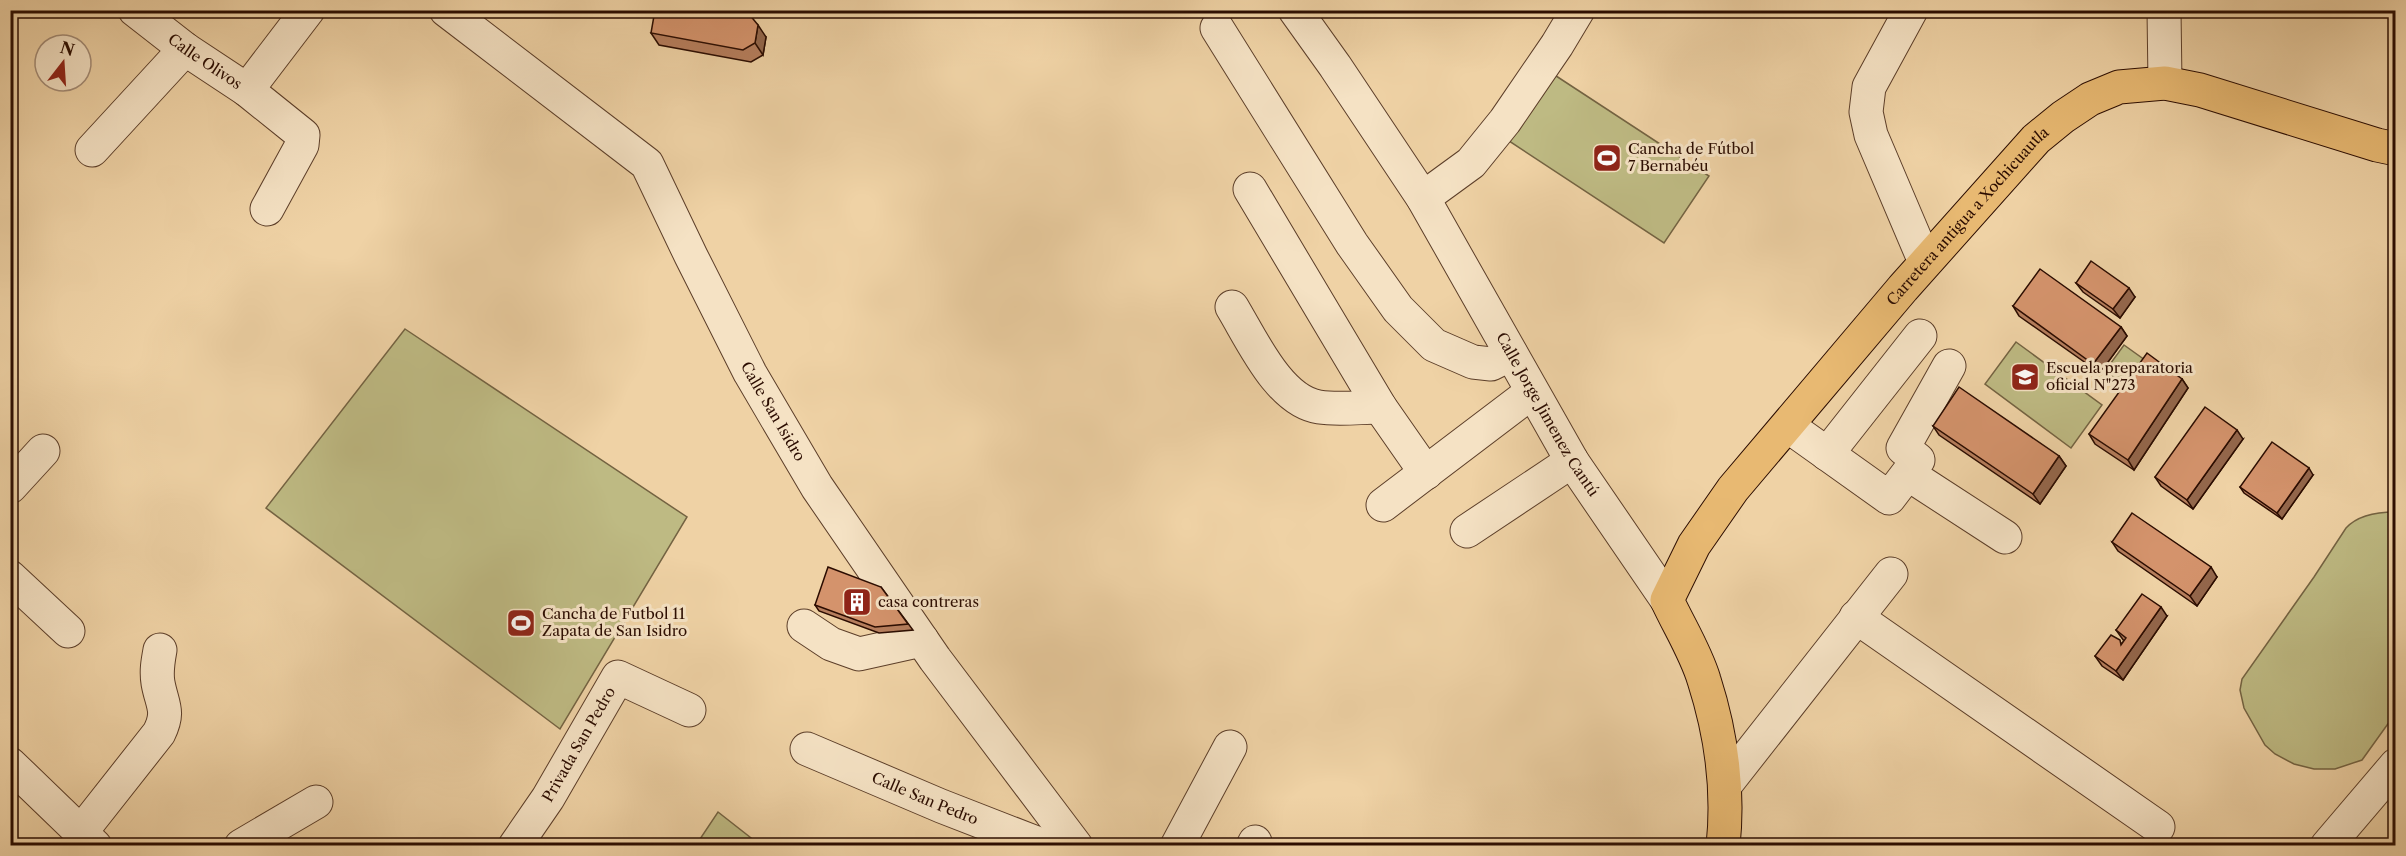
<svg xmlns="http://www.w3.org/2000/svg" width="2406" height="856" font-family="'Libre Caslon Text',serif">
  <rect width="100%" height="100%" fill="#efd2a5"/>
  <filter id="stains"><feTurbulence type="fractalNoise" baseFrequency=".00333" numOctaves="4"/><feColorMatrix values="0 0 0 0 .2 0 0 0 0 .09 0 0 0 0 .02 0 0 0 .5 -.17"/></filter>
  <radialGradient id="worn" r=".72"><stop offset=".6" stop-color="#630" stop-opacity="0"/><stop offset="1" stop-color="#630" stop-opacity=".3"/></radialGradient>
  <g fill="#beba83" stroke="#746342" stroke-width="1.5">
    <path d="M 1550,72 L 1709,176 L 1664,243 L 1506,139 Z"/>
    <path d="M 405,329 L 687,517 L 560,729 L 266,508 Z"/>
    <path d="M 2016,342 L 2102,405 L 2071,448 L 1985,384 Z"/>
    <path d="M 2124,345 L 2149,363 L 2130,389 L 2105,371 Z"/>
    <path d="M 2395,512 L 2395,714 L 2362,760 L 2335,769 L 2314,769 L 2294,764 L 2275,754 L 2265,745 L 2244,708 L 2240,690 L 2242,679 L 2314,577 L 2346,528 C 2358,515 2378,512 2395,512 Z"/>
    <path d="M 718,812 L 760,845 L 696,845 Z"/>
  </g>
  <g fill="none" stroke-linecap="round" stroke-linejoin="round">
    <g stroke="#5c3e29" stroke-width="35">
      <g id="minor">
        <path id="s1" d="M 135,10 L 185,49 L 247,90 L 303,135 L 302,145 L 267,209"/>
        <path id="s2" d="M 446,10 L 647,164 L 691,256 L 750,373 L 817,487 L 935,659 L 1076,846"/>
        <path id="s3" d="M 1295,10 L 1335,66 L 1423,198 L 1572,461 L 1667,600"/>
        <path d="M 1911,10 L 1869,87 L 1866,112 L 1871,135 L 1925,262"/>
        <path d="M 2164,10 L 2165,83"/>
        <path d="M 1217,28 L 1352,244 L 1398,309 L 1434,345 L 1473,362 L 1491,364 L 1511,354"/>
        <path d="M 247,90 L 308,10"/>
        <path d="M 92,150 L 185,49"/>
        <path d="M 1250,189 L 1380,407 L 1426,473"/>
        <path d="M 1423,198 L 1471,163 L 1505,121 L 1557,45 L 1578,10"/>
        <path d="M 1232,307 C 1252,340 1279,401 1319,407 C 1338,410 1361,407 1380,407"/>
        <path d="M 1788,426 L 1889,498 L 1918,460 L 1903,448 L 1949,366"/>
        <path d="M 1827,454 L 1920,336"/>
        <path d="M 1908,474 L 2005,537"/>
        <path d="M 10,487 L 43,451"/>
        <path d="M 1383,505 L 1532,392"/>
        <path d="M 1467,531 L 1572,461"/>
        <path d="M 10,577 L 68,631"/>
        <path d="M 1856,617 L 2158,827"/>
        <path d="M 804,626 L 831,644 L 859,654 L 922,640"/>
        <path id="s4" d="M 807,749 L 941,806 L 1044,846"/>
        <path d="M 10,764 L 95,846"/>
        <path d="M 1726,784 L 1891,574"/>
        <path d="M 81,832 L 159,733 C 170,711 162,705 158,683 C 156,671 158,661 160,650"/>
        <path d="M 241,846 L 316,802"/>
        <path id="s5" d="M 515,846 L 548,798 L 618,677 L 689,710"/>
        <path d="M 1177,846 L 1230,747"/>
        <path d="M 1253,846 L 1255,842"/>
        <path d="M 2327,846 L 2396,765"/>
      </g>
    </g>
    <g stroke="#2b0c00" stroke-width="35">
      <g id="major">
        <path id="s6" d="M 1723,846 C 1729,790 1721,733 1704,680 C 1696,653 1679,626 1667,600 L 1694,545 L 1733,489 L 1903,288 L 2036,139 L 2063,117 L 2090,99 L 2119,87 L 2165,83 L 2200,90 L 2377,145 L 2396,149"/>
      </g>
    </g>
    <use href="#minor" stroke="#f5e2c4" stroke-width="33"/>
    <use href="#major" stroke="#e8b972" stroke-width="33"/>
  </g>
  <g fill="#b67e5d" stroke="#2b0c00" stroke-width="1.5">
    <path d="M 651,33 L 766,37 L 763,55 L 751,62 L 659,45 Z"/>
    <path d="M 2076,283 L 2135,297 L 2120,318 L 2083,292 Z"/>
    <path d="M 2013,306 L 2121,327 L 2127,336 L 2100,373 L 2019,316 Z"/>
    <path d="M 2182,379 L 2188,388 L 2134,470 L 2095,444 L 2089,434 Z"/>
    <path d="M 1933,426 L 2059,456 L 2066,466 L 2040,504 L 1939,435 Z"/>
    <path d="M 2243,439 L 2193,509 L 2161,486 L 2155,477 Z"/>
    <path d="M 2313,475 L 2282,519 L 2244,493 L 2240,487 Z"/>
    <path d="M 2112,542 L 2217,577 L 2197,606 L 2118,551 Z"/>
    <path d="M 881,587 L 913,630 L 879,633 L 819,611 L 815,605 Z"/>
    <path d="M 2167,616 L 2123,680 L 2102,666 L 2095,656 L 2122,643 L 2124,641 L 2116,630 Z"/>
  </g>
  <g fill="#94674c" stroke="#2b0c00" stroke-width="1.5">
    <path d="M 758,25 L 766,37 L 763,55 L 755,43 Z"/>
    <path d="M 2129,288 L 2135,297 L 2120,318 L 2113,309 Z"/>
    <path d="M 2121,327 L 2127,336 L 2100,373 L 2093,364 Z"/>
    <path d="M 2182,379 L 2188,388 L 2134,470 L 2128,460 Z"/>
    <path d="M 2237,430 L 2243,439 L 2193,509 L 2187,500 Z"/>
    <path d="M 2059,456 L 2066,466 L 2040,504 L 2033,494 Z"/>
    <path d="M 2309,468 L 2313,475 L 2282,519 L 2277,513 Z"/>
    <path d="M 2211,567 L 2217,577 L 2197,606 L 2190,596 Z"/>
    <path d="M 2161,607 L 2167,616 L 2123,680 L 2116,671 Z"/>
  </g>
  <g fill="#d4936c" stroke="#2b0c00" stroke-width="1.5">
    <path d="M 655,10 L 730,10 L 749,14 L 758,25 L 755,43 L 743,50 L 651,33 Z"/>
    <path d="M 2091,261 L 2129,288 L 2113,309 L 2076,283 Z"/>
    <path d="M 2040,269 L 2121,327 L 2093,364 L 2013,306 Z"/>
    <path d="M 2147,353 L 2182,379 L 2128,460 L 2089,434 Z"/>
    <path d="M 1959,387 L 2059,456 L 2033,494 L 1933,426 Z"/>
    <path d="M 2205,407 L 2237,430 L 2187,500 L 2155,477 Z"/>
    <path d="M 2272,442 L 2309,468 L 2277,513 L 2240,487 Z"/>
    <path d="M 2132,513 L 2211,567 L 2190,596 L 2112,542 Z"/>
    <path d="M 828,567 L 881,587 L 908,624 L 875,627 L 815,605 Z"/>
    <path d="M 2142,594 L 2161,607 L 2116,671 L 2095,656 L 2111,635 L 2120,640 L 2121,645 L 2126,638 L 2116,630 Z"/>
  </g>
  <defs>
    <g id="stadium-square" transform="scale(1.5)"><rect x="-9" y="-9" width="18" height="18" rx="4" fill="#8f2418" stroke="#f5e2c4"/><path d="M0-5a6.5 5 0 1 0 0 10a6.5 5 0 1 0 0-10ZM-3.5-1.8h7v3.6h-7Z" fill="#fff"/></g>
    <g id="school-square" transform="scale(1.5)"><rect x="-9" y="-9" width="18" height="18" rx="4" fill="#8f2418" stroke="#f5e2c4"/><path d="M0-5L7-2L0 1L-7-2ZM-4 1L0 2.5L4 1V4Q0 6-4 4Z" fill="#fff"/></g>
    <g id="building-square" transform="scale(1.5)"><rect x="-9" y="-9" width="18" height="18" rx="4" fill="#8f2418" stroke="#f5e2c4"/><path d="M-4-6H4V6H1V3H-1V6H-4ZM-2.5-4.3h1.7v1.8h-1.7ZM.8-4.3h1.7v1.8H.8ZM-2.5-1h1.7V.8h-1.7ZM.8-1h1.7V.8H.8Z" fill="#fff"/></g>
  </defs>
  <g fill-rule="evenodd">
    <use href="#stadium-square" x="1607" y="158"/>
    <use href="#school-square" x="2025" y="377"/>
    <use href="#building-square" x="857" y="602"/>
    <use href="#stadium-square" x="521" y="623"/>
  </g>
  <g text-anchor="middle" stroke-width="6" stroke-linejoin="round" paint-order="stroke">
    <g font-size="15" fill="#2b0c00" stroke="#f5e2c4">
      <text dy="5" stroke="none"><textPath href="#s1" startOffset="87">Calle Olivos</textPath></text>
      <text dy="5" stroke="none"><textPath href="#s6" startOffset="746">Carretera antigua a Xochicuautla</textPath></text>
      <text dy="5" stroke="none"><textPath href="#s2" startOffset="531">Calle San Isidro</textPath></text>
      <text dy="5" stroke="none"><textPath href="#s3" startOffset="477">Calle Jorge Jimenez Cantú</textPath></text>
      <text dy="5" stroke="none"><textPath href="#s5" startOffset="120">Privada San Pedro</textPath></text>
      <text dy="5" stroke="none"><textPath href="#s4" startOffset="128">Calle San Pedro</textPath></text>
    </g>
    <g font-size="15" fill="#2b0c00" stroke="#f5e2c4" text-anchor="start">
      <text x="1628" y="154">Cancha de Fútbol<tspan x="1628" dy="17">7 Bernabéu</tspan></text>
      <text x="2046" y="373">Escuela preparatoria<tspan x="2046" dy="17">oficial N"273</tspan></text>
      <text x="878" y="607">casa contreras</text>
      <text x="542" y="619">Cancha de Futbol 11<tspan x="542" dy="17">Zapata de San Isidro</tspan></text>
    </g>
  </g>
  <rect width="2406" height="856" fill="none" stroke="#efd2a5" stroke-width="36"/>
  <rect x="12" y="12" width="2382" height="832" fill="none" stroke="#2b0c00" stroke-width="3"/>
  <rect x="18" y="18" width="2370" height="820" fill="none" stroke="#2b0c00" stroke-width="1.5"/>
  <g transform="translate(63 63) rotate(17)"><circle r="28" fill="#f5e2c4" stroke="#a48c76" stroke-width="1.5"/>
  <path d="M0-4.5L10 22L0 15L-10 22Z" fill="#8f2418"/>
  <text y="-9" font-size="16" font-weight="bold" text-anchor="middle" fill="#2b0c00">N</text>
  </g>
  <rect width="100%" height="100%" filter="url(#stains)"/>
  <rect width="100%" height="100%" fill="url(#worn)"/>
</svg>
